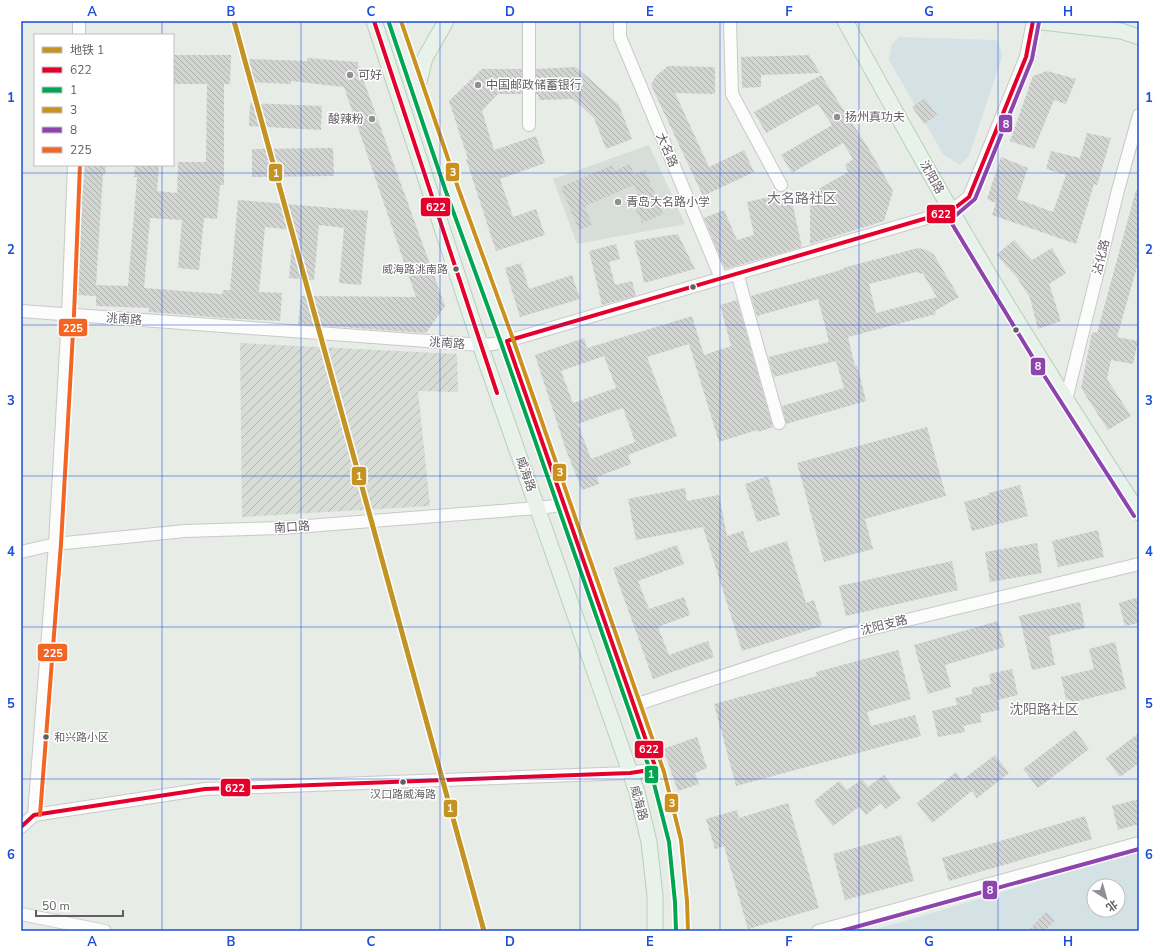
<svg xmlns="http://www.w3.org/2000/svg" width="1160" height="952" font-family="'Nunito Sans','Noto Sans SC',sans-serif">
  <defs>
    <pattern id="industrial-furrows" width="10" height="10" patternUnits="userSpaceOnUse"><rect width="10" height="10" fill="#d7dcd7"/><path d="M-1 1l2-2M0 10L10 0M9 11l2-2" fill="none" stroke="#b2b6b2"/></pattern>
    <pattern id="building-back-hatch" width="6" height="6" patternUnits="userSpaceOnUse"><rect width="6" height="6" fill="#d2d5d2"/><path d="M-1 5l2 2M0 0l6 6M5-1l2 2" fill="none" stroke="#aeb0ae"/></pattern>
  </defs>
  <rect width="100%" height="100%" fill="#e7ece7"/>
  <path fill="url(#industrial-furrows)" d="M 240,343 L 457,354 L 458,392 L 418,391 L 430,506 L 242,517 Z"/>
  <path fill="#d7ddd7" d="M 649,145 L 685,224 L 577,244 L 553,179 Z"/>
  <g fill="#d4e2e5" fill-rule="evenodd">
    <path d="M 899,37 L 996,40 L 1000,46 L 1002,57 L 969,156 L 960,165 L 943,154 L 889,60 L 892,44 Z"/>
    <path d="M 1139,851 L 1139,931 L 868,931 L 898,923 ZM 1094,886 L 1118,886 L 1118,910 L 1094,910 Z"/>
  </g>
  <g fill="url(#building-back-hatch)" fill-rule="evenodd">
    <path d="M 173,55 L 231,55 L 230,84 L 224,84 L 224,185 L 220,185 L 217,219 L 204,218 L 199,270 L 178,268 L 182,220 L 150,218 L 144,288 L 222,294 L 223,290 L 230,290 L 238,200 L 368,211 L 361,285 L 339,283 L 344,228 L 319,225 L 314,280 L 289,278 L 293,230 L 265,227 L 259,292 L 282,293 L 280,321 L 224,318 L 149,312 L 149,308 L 96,306 L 96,296 L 76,295 L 78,248 L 85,165 L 106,165 L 105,175 L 103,174 L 96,285 L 128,286 L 137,177 L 134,177 L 135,165 L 159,165 L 157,191 L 177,193 L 178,162 L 206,162 L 207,84 L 173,84 Z"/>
    <path d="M 809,55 L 820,73 L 761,75 L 761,87 L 742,88 L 741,57 Z"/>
    <path d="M 307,58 L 357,62 L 445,306 L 426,333 L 298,324 L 301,296 L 416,297 L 344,87 L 291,81 L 291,84 L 247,82 L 248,59 L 307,61 Z"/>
    <path d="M 668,66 L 715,67 L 715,94 L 675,93 L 709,167 L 744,150 L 754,172 L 703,196 L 651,85 L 656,76 Z"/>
    <path d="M 576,67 L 619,105 L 632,139 L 606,149 L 594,118 L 573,99 L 539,100 L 538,94 L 536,94 L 536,69 Z"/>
    <path d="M 482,69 L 522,69 L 522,94 L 498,94 L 482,111 L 494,150 L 536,136 L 545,163 L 500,179 L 513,217 L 536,209 L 545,235 L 496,251 L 466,159 L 468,159 L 449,101 Z"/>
    <path d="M 1047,71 L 1076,79 L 1066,104 L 1054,100 L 1034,149 L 1010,141 L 1033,76 Z"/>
    <path d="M 821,75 L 869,149 L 893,191 L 884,221 L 810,244 L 810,194 L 848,172 L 845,165 L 853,159 L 843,143 L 792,173 L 781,155 L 832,125 L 818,104 L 766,133 L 754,112 Z"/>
    <path d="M 925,98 L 937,115 L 924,124 L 912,107 Z"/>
    <path d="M 250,103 L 322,106 L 321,130 L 249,126 Z"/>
    <path d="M 1087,133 L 1111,138 L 1097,185 L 1094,184 L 1076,244 L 992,215 L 996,203 L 987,199 L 1001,157 L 1028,168 L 1017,199 L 1053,212 L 1066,175 L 1046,169 L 1051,151 L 1080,158 Z"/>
    <path d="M 333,148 L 334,176 L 252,177 L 252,149 Z"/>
    <path d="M 630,164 L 634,175 L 645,170 L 663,214 L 642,223 L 635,207 L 642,204 L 634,185 L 585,206 L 592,225 L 579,230 L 561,187 L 612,165 L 614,171 Z"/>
    <path d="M 1136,190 L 1139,191 L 1139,260 L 1117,337 L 1138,341 L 1133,364 L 1111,360 L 1107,379 L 1131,416 L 1108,430 L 1081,388 L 1092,332 L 1097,333 Z"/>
    <path d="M 790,192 L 802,247 L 725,269 L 704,218 L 724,210 L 737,240 L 754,235 L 747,202 Z"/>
    <path d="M 678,234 L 695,269 L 644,283 L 639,258 L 638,258 L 634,241 Z"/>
    <path d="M 1014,240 L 1032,260 L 1052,248 L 1066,273 L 1049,284 L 1061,321 L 1038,329 L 1030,298 L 1016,276 L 996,255 Z"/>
    <path d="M 616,244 L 620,259 L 609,262 L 615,285 L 632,281 L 636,296 L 602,305 L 589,251 Z"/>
    <path d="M 918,248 L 927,250 L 934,255 L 959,297 L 935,311 L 936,314 L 848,337 L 855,366 L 857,365 L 866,401 L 786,424 L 782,406 L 844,388 L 836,361 L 774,377 L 768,357 L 829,342 L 818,299 L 757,316 L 751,296 L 844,269 L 843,268 ZM 916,272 L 923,274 L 937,297 L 876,313 L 869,284 Z"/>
    <path d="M 521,263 L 529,289 L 572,275 L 580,299 L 520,317 L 505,268 Z"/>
    <path d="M 737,300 L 773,427 L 758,432 L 757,430 L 719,442 L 689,344 L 647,357 L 677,436 L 628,455 L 631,464 L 597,477 L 599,484 L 582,490 L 566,450 L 535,355 L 584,338 L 587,348 L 692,316 L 704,355 L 731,346 L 720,305 ZM 604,356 L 616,388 L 573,403 L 561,371 ZM 623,408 L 635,442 L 591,459 L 578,424 Z"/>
    <path d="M 927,427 L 946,496 L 865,519 L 873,549 L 824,562 L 797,463 Z"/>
    <path d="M 768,476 L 780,515 L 757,522 L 745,484 Z"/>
    <path d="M 1020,485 L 1028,516 L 972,531 L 964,502 L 989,495 L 989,493 Z"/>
    <path d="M 685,488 L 687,501 L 719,495 L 727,536 L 743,531 L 750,553 L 787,541 L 806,603 L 814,600 L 822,626 L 742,651 L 703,527 L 636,540 L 628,499 Z"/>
    <path d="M 1098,530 L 1104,557 L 1058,567 L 1052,541 Z"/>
    <path d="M 1037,543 L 1042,573 L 990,582 L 985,552 Z"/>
    <path d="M 677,545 L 684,564 L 638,581 L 649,609 L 684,597 L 690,615 L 658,627 L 669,655 L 708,641 L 714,657 L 653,679 L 613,568 Z"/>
    <path d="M 952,561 L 958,590 L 846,616 L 839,586 Z"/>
    <path d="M 1139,597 L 1139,623 L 1125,626 L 1119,603 Z"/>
    <path d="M 1080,602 L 1085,628 L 1049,636 L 1055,665 L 1032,670 L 1019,616 Z"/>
    <path d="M 998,621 L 1005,647 L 945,665 L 951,687 L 928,694 L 914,645 Z"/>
    <path d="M 1115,642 L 1126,689 L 1074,702 L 1066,699 L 1061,677 L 1094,669 L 1089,649 Z"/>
    <path d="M 898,650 L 911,699 L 867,712 L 871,726 L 915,715 L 921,736 L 736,786 L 714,704 L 817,676 L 816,672 Z"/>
    <path d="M 1012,669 L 1018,695 L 998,700 L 1000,710 L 980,714 L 982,722 L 963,726 L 965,732 L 938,737 L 932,711 L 957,705 L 955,698 L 972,694 L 972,688 L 991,684 L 989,674 Z"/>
    <path d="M 1075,730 L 1089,749 L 1038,788 L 1023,769 Z"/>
    <path d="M 1139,733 L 1139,763 L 1120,777 L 1106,758 Z"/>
    <path d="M 697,737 L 707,768 L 695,773 L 699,784 L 678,791 L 663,749 Z"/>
    <path d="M 995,755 L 1009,773 L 977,798 L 972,791 L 932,823 L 917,803 L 956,772 L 962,780 Z"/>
    <path d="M 884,775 L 901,798 L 886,809 L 881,803 L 866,815 L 859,807 L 833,826 L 814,801 L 839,781 L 847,790 L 862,779 L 868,787 Z"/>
    <path d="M 1139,799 L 1139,824 L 1118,830 L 1112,806 Z"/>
    <path d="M 788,803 L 819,908 L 748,929 L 724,846 L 715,849 L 706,819 L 737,810 L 739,818 Z"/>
    <path d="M 1085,816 L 1092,839 L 949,881 L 942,858 Z"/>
    <path d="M 901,835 L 914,881 L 845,900 L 833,854 Z"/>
    <path d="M 1046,912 L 1055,920 L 1045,931 L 1028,931 Z"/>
  </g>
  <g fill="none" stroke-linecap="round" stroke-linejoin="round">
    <g stroke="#c9c9c9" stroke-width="14">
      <g id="minor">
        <path d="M 529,21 L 529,125"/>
        <path d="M 620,21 L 620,37 L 721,278"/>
        <path d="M 730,21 L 732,94 L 781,185"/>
        <path d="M 79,35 L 79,21"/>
        <path d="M 737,273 L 779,423"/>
        <path d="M 21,311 L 481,345 L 493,344 L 507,341 L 951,211 L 969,197 L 1026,57 L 1033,21"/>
        <path d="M 1066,400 L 1118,190 L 1139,115"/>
        <path d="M 21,552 L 55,544 L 185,531 L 282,528 L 538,508 L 563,505"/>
        <path d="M 635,705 L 849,634 L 1139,564"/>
        <path d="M 34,815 L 55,544 L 68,315 L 74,165"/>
        <path d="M 21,827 L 34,815 L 205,789 L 630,773 L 656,769"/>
        <path d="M 21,914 L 105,931"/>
        <path d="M 818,931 L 1139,843"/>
      </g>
    </g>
    <g stroke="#b7d2b7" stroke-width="17">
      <g id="major">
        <path d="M 374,21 L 484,356 L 637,792 L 649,842 L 655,896 L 655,931"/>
        <path d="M 395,21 L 451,187 L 507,341 L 658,774 L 675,841 L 681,902 L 682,931"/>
        <path d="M 845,21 C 880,84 915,148 951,210 C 1010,313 1074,413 1139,513"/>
        <path d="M 1033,21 L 1121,31 L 1139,37"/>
        <path d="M 418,86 L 425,58 L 446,21"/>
      </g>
    </g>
    <use href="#minor" stroke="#fbfcfb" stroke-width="12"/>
    <use href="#major" stroke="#e8f2ea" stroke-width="15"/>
    <g stroke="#fff" stroke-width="7">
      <g id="bus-1">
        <path d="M 374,21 L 497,393"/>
        <path d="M 21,827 L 34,815 L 205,789 L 630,773 L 656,769 L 507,341 L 951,211 L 969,197 L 1026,57 L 1033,21"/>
      </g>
    </g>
    <g stroke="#fff" stroke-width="7">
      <path id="bus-2" d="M 389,23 L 445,189 L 501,343 L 652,776 L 669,842 L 675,902 L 676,931"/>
    </g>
    <g stroke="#fff" stroke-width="7">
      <path id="bus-3" d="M 401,21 L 457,185 L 513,339 L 664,772 L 681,840 L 687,901 L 688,931"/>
    </g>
    <g stroke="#fff" stroke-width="7">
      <g id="bus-4">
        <path d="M 946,214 L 1038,366 L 1134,516"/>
        <path d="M 955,216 L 975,199 L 1032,59 L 1039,22"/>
        <path d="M 841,931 L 1139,849"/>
      </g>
    </g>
    <g stroke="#fff" stroke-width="7">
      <path id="bus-5" d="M 40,815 L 61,544 L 74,315 L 80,165"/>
    </g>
    <use href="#bus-1" stroke="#e4002b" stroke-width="4"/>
    <use href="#bus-2" stroke="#00a651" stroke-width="4"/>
    <use href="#bus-3" stroke="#cb901e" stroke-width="4"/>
    <use href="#bus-4" stroke="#8e44ad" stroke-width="4"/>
    <use href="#bus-5" stroke="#f26522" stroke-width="4"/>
    <g stroke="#fff" stroke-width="8">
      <path id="metro-1" d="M 234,21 L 484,931"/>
    </g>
    <use href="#metro-1" stroke="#c39323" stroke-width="5"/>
  </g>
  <path fill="none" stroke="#1d4ed8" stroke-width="1" stroke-opacity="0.55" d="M 162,21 L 162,35M 301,21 L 301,931M 440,21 L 440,931M 580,21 L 580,931M 720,21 L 720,931M 859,21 L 859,931M 998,21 L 998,931M 162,165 L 162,931M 21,173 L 1139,173M 21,325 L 1139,325M 21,476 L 1139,476M 21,627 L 1139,627M 21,779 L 1139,779"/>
  <g fill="#918f92" stroke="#fff" stroke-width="1.5">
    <circle cx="350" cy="75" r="4"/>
    <circle cx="478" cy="85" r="4"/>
    <circle cx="837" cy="117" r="4"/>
    <circle cx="372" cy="119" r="4"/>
    <circle cx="618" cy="202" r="4"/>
  </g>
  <g fill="#635d64" stroke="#fff" stroke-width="1.5">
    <circle cx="456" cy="269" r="3.5"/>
    <circle cx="693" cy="287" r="3.5"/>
    <circle cx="1016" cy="330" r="3.5"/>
    <circle cx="46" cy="737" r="3.5"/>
    <circle cx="403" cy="782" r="3.5"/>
  </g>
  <g text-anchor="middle" stroke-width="3" stroke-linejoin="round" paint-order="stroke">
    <g font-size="11" fill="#635d64" stroke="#fff" text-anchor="end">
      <text x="448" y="273">威海路洮南路</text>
      <text x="54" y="741" text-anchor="start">和兴路小区</text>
      <text x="403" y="798" text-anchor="middle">汉口路威海路</text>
    </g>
    <g font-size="12" fill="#635d64" stroke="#fff" text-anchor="start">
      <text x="358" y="79">可好</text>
      <text x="486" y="89">中国邮政储蓄银行</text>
      <text x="845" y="121">扬州真功夫</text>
      <text x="364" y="123" text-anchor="end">酸辣粉</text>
      <text x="626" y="206">青岛大名路小学</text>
    </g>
    <g font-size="12" fill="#635d64" stroke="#fff">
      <text transform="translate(667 150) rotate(67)" y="4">大名路</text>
      <text transform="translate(932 177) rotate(61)" y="4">沈阳路</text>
      <text transform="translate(1101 257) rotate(-76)" y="4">沾化路</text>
      <text transform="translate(124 319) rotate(4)" y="4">洮南路</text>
      <text transform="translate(447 343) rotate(4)" y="4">洮南路</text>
      <text transform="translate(526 474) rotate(71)" y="4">威海路</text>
      <text transform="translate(292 527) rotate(-4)" y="4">南口路</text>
      <text transform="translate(884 625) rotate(-14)" y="4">沈阳支路</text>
      <text transform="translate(639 803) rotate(75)" y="4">威海路</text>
    </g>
    <g font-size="14" fill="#746e76" stroke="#fff">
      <text x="802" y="203">大名路社区</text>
      <text x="1044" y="714">沈阳路社区</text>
    </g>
  </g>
  <g stroke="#fff" stroke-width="1.5">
    <rect x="998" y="114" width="15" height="19" rx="4" fill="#8e44ad"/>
    <rect x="445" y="162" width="15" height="20" rx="4" fill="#cb901e"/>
    <rect x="268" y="163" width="15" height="19" rx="4" fill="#c39323"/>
    <rect x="420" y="197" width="31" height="20" rx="4" fill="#e4002b"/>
    <rect x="926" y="204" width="30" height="20" rx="4" fill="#e4002b"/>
    <rect x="58" y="318" width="30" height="19" rx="4" fill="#f26522"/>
    <rect x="1030" y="357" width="16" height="19" rx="4" fill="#8e44ad"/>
    <rect x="552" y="463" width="15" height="19" rx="4" fill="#cb901e"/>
    <rect x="351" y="466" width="16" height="20" rx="4" fill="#c39323"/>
    <rect x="37" y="643" width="31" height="19" rx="4" fill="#f26522"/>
    <rect x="634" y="740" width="30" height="19" rx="4" fill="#e4002b"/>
    <rect x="644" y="765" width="15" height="19" rx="4" fill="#00a651"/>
    <rect x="220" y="778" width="31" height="19" rx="4" fill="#e4002b"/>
    <rect x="664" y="793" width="15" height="20" rx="4" fill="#cb901e"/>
    <rect x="443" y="799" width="15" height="19" rx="4" fill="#c39323"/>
    <rect x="982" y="880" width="16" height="20" rx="4" fill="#8e44ad"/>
  </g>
  <g font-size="11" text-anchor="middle" font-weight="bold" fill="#fff">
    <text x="1006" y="128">8</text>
    <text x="453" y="176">3</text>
    <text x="276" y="177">1</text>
    <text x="436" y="211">622</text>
    <text x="941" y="218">622</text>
    <text x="73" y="332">225</text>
    <text x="1038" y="370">8</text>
    <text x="560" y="476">3</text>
    <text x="359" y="480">1</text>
    <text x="53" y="657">225</text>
    <text x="649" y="753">622</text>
    <text x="651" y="778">1</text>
    <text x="235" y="792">622</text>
    <text x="672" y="807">3</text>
    <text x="450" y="812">1</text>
    <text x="990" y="894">8</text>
  </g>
  <rect width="1160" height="952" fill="none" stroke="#ffffff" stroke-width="44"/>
  <rect x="34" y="34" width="140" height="132" fill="#ffffff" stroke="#c1bec1"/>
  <rect x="42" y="47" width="20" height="6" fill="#c39323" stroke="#c1bec1"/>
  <text x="70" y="54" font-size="12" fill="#635d64">地铁 1</text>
  <rect x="42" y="67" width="20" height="6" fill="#e4002b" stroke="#c1bec1"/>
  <text x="70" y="74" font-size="12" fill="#635d64">622</text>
  <rect x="42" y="87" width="20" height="6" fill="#00a651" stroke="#c1bec1"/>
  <text x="70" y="94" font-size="12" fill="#635d64">1</text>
  <rect x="42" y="107" width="20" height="6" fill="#cb901e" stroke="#c1bec1"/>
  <text x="70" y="114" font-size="12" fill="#635d64">3</text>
  <rect x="42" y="127" width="20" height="6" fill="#8e44ad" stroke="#c1bec1"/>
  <text x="70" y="134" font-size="12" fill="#635d64">8</text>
  <rect x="42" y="147" width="20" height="6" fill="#f26522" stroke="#c1bec1"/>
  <text x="70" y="154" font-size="12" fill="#635d64">225</text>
  <g transform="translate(1106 898) rotate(143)"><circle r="19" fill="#ffffff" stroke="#c1bec1"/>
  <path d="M0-3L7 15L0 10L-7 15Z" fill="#918f92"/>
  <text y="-6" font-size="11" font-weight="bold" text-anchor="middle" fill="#635d64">北</text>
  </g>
  <path d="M36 910v6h87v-6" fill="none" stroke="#635d64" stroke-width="2"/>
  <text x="42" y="910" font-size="12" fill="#635d64" stroke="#ffffff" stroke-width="3" paint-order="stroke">50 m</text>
  <rect x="22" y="22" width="1116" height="908" fill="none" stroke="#1d4ed8" stroke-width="1.5"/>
  <g font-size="13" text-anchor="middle" font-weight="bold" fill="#1d4ed8">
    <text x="92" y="16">A</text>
    <text x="231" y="16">B</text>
    <text x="371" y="16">C</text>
    <text x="510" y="16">D</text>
    <text x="650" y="16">E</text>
    <text x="789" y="16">F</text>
    <text x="929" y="16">G</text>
    <text x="1068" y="16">H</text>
    <text x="11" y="102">1</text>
    <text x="1149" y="102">1</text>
    <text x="11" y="254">2</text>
    <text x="1149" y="254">2</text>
    <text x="11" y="405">3</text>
    <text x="1149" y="405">3</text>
    <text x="11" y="556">4</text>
    <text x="1149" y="556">4</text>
    <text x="11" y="708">5</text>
    <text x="1149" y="708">5</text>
    <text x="11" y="859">6</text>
    <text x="1149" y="859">6</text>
    <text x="92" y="946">A</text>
    <text x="231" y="946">B</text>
    <text x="371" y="946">C</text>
    <text x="510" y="946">D</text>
    <text x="650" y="946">E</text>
    <text x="789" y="946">F</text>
    <text x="929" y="946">G</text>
    <text x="1068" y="946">H</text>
  </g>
</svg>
